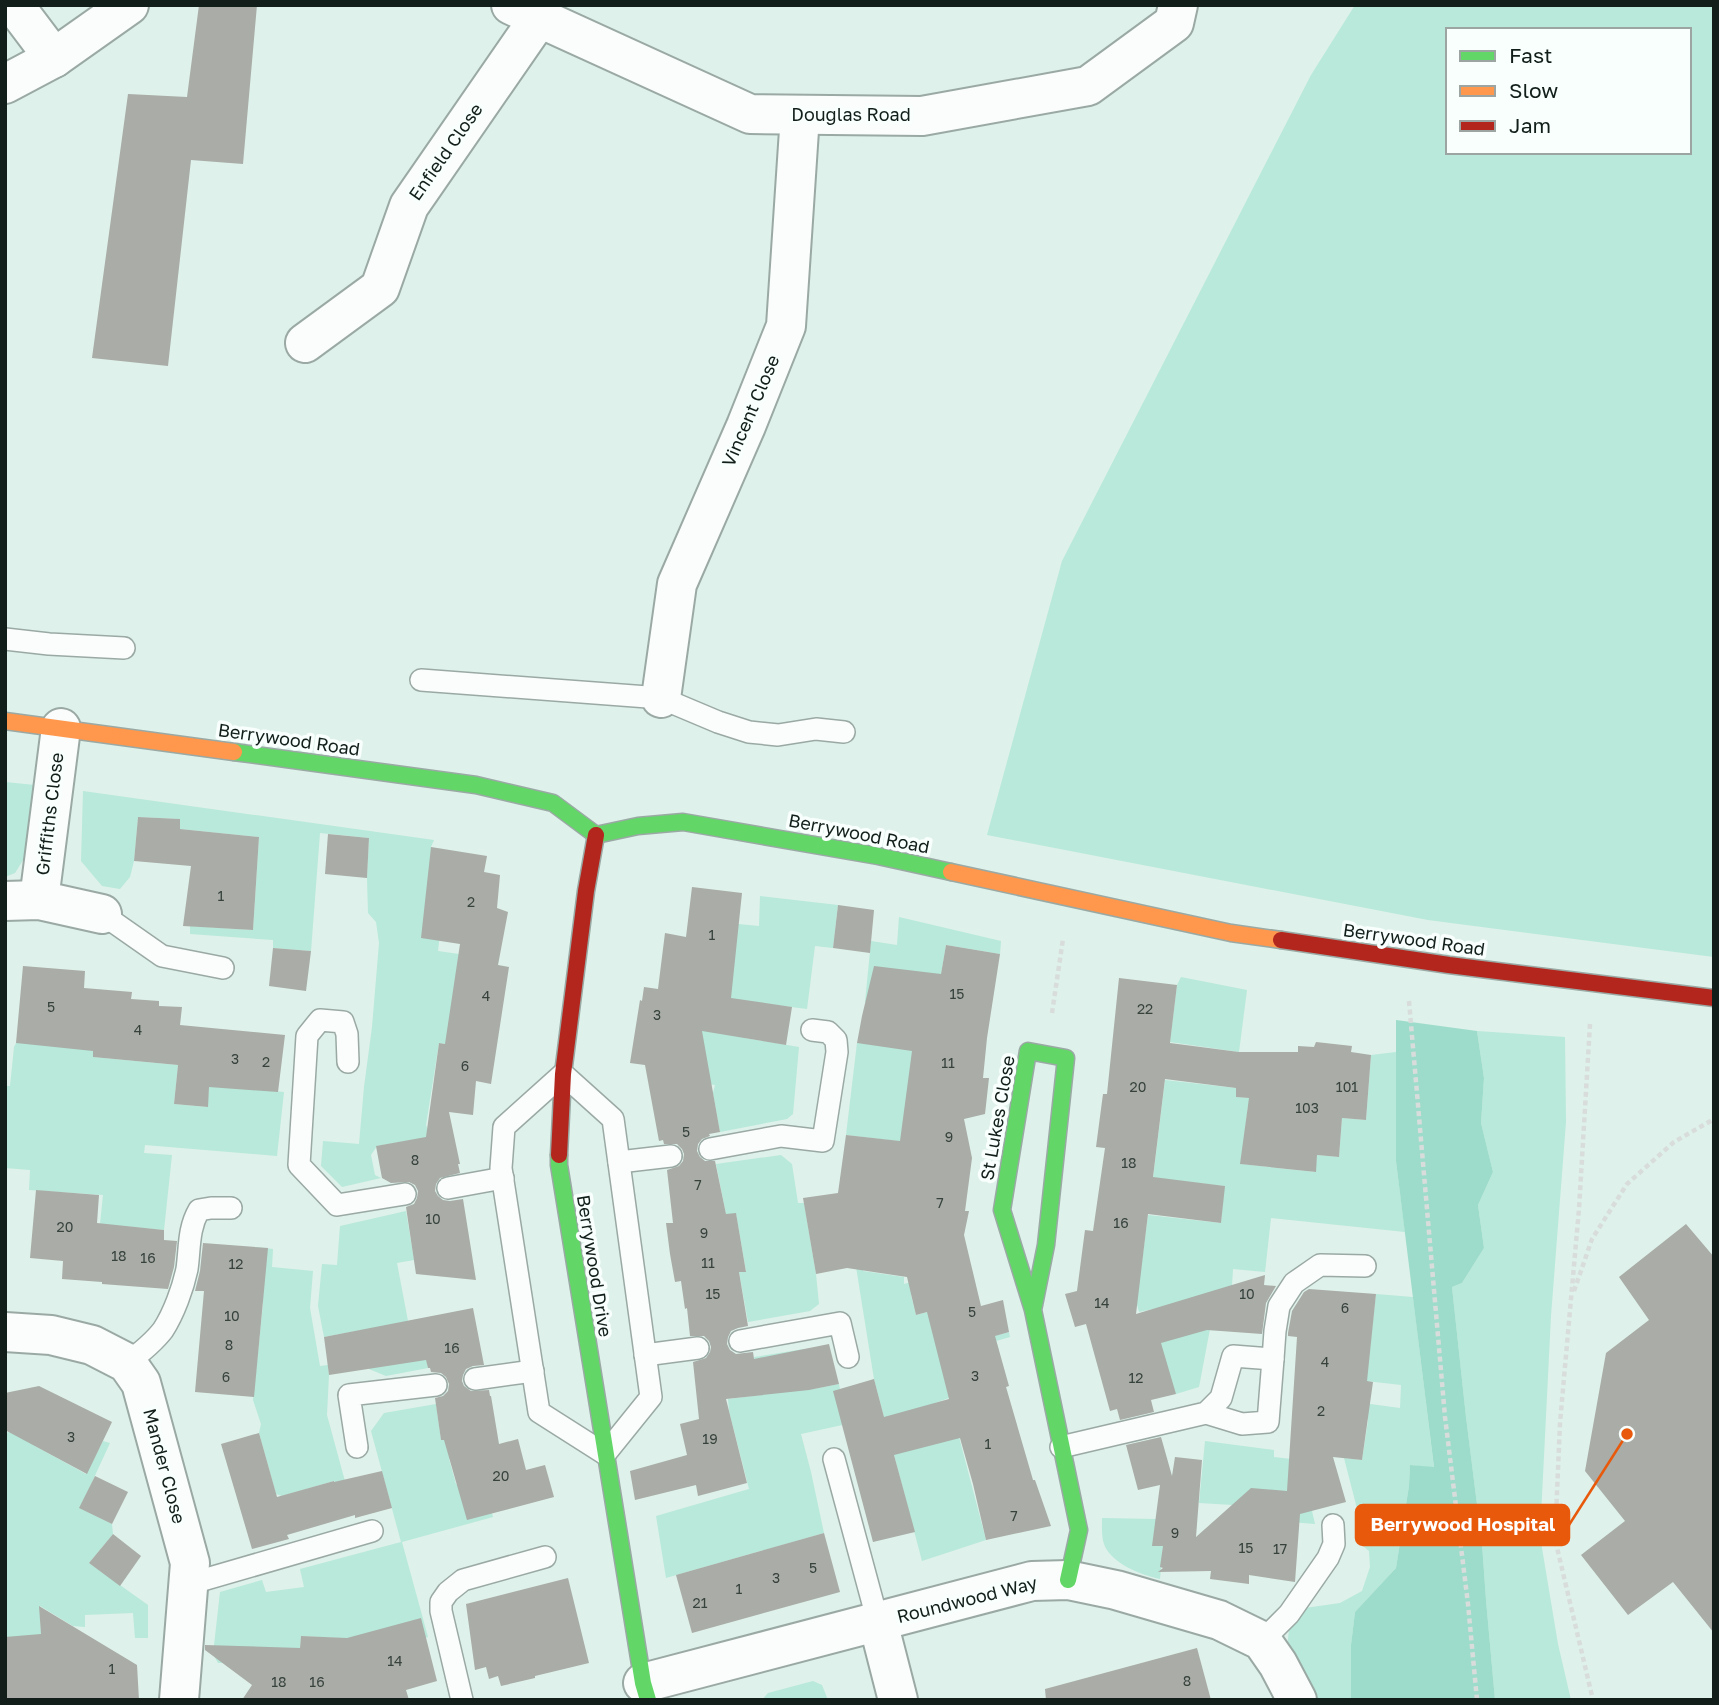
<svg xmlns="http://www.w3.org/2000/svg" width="1719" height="1705" font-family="'Golos Text',sans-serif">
  <rect width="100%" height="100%" fill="#def1ea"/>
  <g fill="#b8e9da" fill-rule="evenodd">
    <path d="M 1355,5 L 1714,5 L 1714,957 L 1428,920 L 987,835 L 1062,561 L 1311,75 ZM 1448,30 L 1689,30 L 1689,152 L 1448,152 Z"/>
    <path d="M 5,782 L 35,785 L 25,857 L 15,873 L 5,877 Z"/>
    <path d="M 83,791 L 434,840 L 431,847 L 444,897 L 438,951 L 459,954 L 451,1045 L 439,1043 L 426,1125 L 430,1137 L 377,1146 L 371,1155 L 375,1175 L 381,1178 L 342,1187 L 321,1166 L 323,1141 L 359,1144 L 364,1087 L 372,1027 L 379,943 L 376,922 L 368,913 L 367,878 L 369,838 L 320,833 L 311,951 L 273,948 L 273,940 L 190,934 L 190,926 L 253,930 L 259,837 L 180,829 L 180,819 L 138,817 L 134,861 L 130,877 L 120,889 L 102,886 L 81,861 Z"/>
    <path d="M 760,896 L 838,905 L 833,948 L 815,946 L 807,1009 L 753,1002 L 745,1038 L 799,1047 L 793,1114 L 787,1119 L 720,1132 L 713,1093 L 715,1085 L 682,1080 L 738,924 L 759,926 Z"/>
    <path d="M 899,917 L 1001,941 L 1000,954 L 946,945 L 941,974 L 902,1006 L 865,1002 L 871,941 L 897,945 Z"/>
    <path d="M 1181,977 L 1247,990 L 1239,1052 L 1170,1042 L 1177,985 Z"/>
    <path d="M 101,989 L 93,1057 L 178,1065 L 174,1104 L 207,1107 L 209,1085 L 284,1092 L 277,1156 L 145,1145 L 144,1153 L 172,1155 L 164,1230 L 100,1224 L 103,1195 L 29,1190 L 30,1170 L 5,1168 L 5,1086 L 10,1086 L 14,1047 L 16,1043 Z"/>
    <path d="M 1477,1031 L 1565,1037 L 1566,1122 L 1551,1316 L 1540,1536 L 1558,1644 L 1571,1700 L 1495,1700 L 1486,1600 L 1482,1544 L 1466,1417 L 1452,1287 L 1462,1283 L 1484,1248 L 1478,1205 L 1493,1172 L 1481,1123 L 1484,1078 Z"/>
    <path d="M 857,1043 L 913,1045 L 922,1144 L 846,1135 Z"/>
    <path d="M 1396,1052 L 1396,1161 L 1405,1232 L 1271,1218 L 1265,1272 L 1233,1269 L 1231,1302 L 1210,1329 L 1199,1387 L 1176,1394 L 1153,1370 L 1162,1307 L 1139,1312 L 1130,1278 L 1141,1269 L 1148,1215 L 1221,1223 L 1224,1186 L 1153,1178 L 1165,1080 L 1236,1088 L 1237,1097 L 1262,1099 L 1248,1106 L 1241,1164 L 1315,1172 L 1317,1155 L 1339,1157 L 1342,1118 L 1366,1120 L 1371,1055 Z"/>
    <path d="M 781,1155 L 792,1164 L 798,1203 L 804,1203 L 816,1274 L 819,1304 L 810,1311 L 748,1322 L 739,1272 L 746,1271 L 736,1214 L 726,1214 L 716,1164 Z"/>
    <path d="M 840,1177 L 883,1181 L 867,1235 L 863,1271 L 904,1277 L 904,1284 L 969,1266 L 932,1290 L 911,1295 L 916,1315 L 939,1309 L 949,1348 L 1009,1332 L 1010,1337 L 996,1341 L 999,1350 L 941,1365 L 949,1398 L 935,1403 L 959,1437 L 986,1540 L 922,1561 L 874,1379 L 844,1192 Z"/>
    <path d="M 406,1211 L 414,1260 L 397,1263 L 408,1321 L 419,1319 L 428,1368 L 386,1376 L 369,1369 L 362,1330 L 324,1337 L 318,1306 L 322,1264 L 337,1265 L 340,1226 Z"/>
    <path d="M 256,1247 L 273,1249 L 272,1267 L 313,1271 L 310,1308 L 320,1366 L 328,1365 L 329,1375 L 327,1415 L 346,1485 L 336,1488 L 334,1481 L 282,1496 L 276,1494 L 259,1433 L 261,1424 L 253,1400 L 263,1304 Z"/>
    <path d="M 1376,1294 L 1413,1297 L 1434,1468 L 1410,1465 L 1409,1486 L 1396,1568 L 1355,1612 L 1351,1645 L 1351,1700 L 1317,1700 L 1294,1656 L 1287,1647 L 1289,1630 L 1305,1608 L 1340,1603 L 1362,1591 L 1370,1567 L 1369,1551 L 1362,1545 L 1361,1524 L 1344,1458 L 1362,1460 L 1368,1421 L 1363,1403 L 1400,1408 L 1401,1385 L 1366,1381 Z"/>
    <path d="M 804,1349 L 813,1389 L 839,1384 L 847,1424 L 801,1434 L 811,1472 L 824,1533 L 666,1578 L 656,1516 L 749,1489 L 729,1411 L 728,1399 L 761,1395 L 754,1357 Z"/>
    <path d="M 436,1404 L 441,1440 L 467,1436 L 470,1452 L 449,1459 L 456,1484 L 487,1495 L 493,1517 L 402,1542 L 428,1637 L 414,1641 L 349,1700 L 338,1638 L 301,1636 L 299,1663 L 218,1663 L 213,1654 L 220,1592 L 262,1580 L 266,1592 L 304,1587 L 300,1569 L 401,1542 L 371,1431 L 384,1413 Z"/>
    <path d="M 31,1428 L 35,1446 L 86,1474 L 103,1441 L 110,1443 L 80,1508 L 112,1524 L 113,1534 L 89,1563 L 148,1605 L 148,1638 L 135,1638 L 133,1613 L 85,1615 L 85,1627 L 73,1626 L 40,1606 L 42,1664 L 5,1637 L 5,1433 Z"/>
    <path d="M 1205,1441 L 1274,1450 L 1274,1457 L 1335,1464 L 1301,1473 L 1298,1508 L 1312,1511 L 1315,1524 L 1266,1520 L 1233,1505 L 1199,1503 Z"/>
    <path d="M 1102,1518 L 1156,1519 L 1163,1546 L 1160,1579 C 1142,1575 1118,1566 1107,1550 C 1101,1542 1102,1528 1102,1518 Z"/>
    <path d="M 813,1681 L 822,1685 L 828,1700 L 762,1700 L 768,1693 Z"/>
  </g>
  <path fill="#9ddcca" d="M 1396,1020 L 1477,1031 L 1484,1078 L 1481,1123 L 1493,1172 L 1478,1205 L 1484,1248 L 1462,1283 L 1452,1287 L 1466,1417 L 1482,1544 L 1486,1600 L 1495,1700 L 1351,1700 L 1351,1645 L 1355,1612 L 1396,1568 L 1409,1486 L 1410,1465 L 1434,1467 L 1396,1161 Z"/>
  <g fill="#a9aca7">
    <path d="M 199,5 L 257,5 L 243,164 L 191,160 L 168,366 L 92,358 L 128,94 L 187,97 Z"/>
    <path d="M 138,817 L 180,819 L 180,829 L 259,837 L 253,930 L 183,926 L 191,866 L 134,861 Z"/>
    <path d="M 328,834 L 369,838 L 367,878 L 325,874 Z"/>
    <path d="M 431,847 L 487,856 L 484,872 L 500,875 L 497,908 L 508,912 L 498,965 L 509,967 L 491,1084 L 476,1081 L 473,1115 L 449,1112 L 460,1164 L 458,1164 L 460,1173 L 440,1178 L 436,1184 L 435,1191 L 438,1196 L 443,1200 L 450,1201 L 463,1199 L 476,1280 L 416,1274 L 406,1207 L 414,1204 L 417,1198 L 418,1191 L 415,1185 L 409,1182 L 391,1183 L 382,1178 L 376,1146 L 426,1137 L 439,1043 L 445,1044 L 460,944 L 421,938 Z"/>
    <path d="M 692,887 L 742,893 L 731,998 L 792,1007 L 786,1045 L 702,1031 L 720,1132 L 709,1134 L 710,1136 L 702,1139 L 698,1144 L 697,1151 L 700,1157 L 705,1161 L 715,1161 L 726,1214 L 736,1213 L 746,1272 L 739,1272 L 748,1326 L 738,1328 L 731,1331 L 728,1337 L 727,1344 L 730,1350 L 736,1354 L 753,1352 L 754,1359 L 829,1344 L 839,1384 L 809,1390 L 726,1399 L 747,1483 L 698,1496 L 696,1485 L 635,1500 L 630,1471 L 687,1455 L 680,1424 L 699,1419 L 693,1362 L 706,1358 L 710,1352 L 711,1347 L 709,1341 L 704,1336 L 690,1336 L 687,1308 L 685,1309 L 681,1281 L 675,1282 L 670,1254 L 666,1223 L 673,1223 L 667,1170 L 679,1166 L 683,1161 L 684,1154 L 682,1149 L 677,1144 L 664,1144 L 663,1140 L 659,1141 L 645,1065 L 630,1063 L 640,1000 L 642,1001 L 644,987 L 658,989 L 665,933 L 686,937 Z"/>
    <path d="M 838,905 L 874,910 L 870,953 L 833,948 Z"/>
    <path d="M 946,945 L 1000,954 L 987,1038 L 983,1078 L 989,1078 L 985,1114 L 964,1119 L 972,1158 L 965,1211 L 969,1211 L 964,1235 L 981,1306 L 1003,1300 L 1009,1332 L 995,1336 L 1009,1386 L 1006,1387 L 1033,1480 L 1035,1480 L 1051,1526 L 986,1540 L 973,1484 L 960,1438 L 894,1455 L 915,1532 L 873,1542 L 833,1391 L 874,1379 L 884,1417 L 949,1399 L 927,1312 L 916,1315 L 907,1277 L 847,1268 L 816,1274 L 803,1198 L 838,1193 L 846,1135 L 900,1141 L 912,1051 L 857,1043 L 862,1016 L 874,966 L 941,974 Z"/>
    <path d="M 273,948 L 311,951 L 306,991 L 269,986 Z"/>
    <path d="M 23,966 L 85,971 L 84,988 L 132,992 L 131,999 L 159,1001 L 159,1006 L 182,1007 L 180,1025 L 285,1035 L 278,1092 L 209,1087 L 208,1107 L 174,1104 L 178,1065 L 93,1057 L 93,1051 L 16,1043 Z"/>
    <path d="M 1119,978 L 1177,985 L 1170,1043 L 1239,1052 L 1298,1052 L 1298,1046 L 1314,1047 L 1316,1042 L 1352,1046 L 1351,1052 L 1371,1055 L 1366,1120 L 1342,1118 L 1339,1157 L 1317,1155 L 1316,1172 L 1240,1164 L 1249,1098 L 1236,1097 L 1236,1088 L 1165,1079 L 1153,1177 L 1225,1186 L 1221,1223 L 1148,1214 L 1136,1314 L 1265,1275 L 1264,1285 L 1276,1286 L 1266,1303 L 1262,1334 L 1207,1330 L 1161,1343 L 1176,1394 L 1151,1400 L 1154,1412 L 1120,1420 L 1117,1409 L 1110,1411 L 1086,1324 L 1075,1327 L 1065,1294 L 1077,1291 L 1085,1230 L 1093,1231 L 1105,1148 L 1096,1147 L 1103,1094 L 1107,1094 Z"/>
    <path d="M 36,1190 L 99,1195 L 97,1223 L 164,1230 L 164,1240 L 177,1241 L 174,1267 L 168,1289 L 102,1284 L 102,1282 L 62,1279 L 63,1261 L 30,1258 Z"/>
    <path d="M 1686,1224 L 1714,1257 L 1714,1633 L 1673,1582 L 1628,1615 L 1581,1555 L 1625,1521 L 1585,1471 L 1606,1353 L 1649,1320 L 1619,1277 Z"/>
    <path d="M 203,1243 L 268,1248 L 254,1397 L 195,1392 L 204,1291 L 195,1291 L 200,1271 Z"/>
    <path d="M 1309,1289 L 1376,1294 L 1367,1381 L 1373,1382 L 1362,1460 L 1333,1457 L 1346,1502 L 1300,1514 L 1295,1582 L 1249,1575 L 1249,1584 L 1210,1579 L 1211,1571 L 1158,1572 L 1163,1568 L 1160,1567 L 1163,1546 L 1152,1546 L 1160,1485 L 1138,1490 L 1126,1445 L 1161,1437 L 1172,1476 L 1175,1457 L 1202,1460 L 1196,1537 L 1251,1488 L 1287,1491 L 1297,1337 L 1288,1336 L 1288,1333 L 1292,1311 L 1304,1292 Z"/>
    <path d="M 473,1308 L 484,1365 L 473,1366 L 466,1369 L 463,1375 L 462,1381 L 464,1386 L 471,1391 L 489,1390 L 490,1396 L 491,1396 L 499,1444 L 518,1439 L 526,1470 L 545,1465 L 554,1497 L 467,1520 L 444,1440 L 441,1440 L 435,1398 L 443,1396 L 448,1391 L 449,1384 L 446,1377 L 441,1373 L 431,1372 L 430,1368 L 428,1368 L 426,1360 L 329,1375 L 324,1337 Z"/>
    <path d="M 39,1386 L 112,1422 L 87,1474 L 5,1430 L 5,1393 Z"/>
    <path d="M 259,1433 L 277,1497 L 334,1481 L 334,1482 L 382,1471 L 392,1508 L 355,1518 L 355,1515 L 287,1535 L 289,1539 L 252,1549 L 221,1444 Z"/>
    <path d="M 95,1476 L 128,1492 L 112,1524 L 79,1508 Z"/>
    <path d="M 824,1533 L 840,1592 L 692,1633 L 676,1575 Z"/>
    <path d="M 113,1534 L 141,1556 L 120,1586 L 89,1563 Z"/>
    <path d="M 568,1578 L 589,1663 L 535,1676 L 535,1678 L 501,1686 L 498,1676 L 489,1679 L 486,1667 L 475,1670 L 466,1604 Z"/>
    <path d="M 39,1606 L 137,1665 L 139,1700 L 5,1700 L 5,1637 L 41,1634 Z"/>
    <path d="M 421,1618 L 437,1681 L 406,1690 L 409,1700 L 242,1700 L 252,1685 L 205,1650 L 205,1645 L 300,1648 L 301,1636 L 347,1638 Z"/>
    <path d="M 1197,1648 L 1211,1700 L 1046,1700 L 1045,1689 Z"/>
  </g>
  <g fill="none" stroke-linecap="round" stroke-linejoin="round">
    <g stroke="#9aa9a4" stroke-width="24">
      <g id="lane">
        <path d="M 5,639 L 49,644 L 124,648"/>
        <path d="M 421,680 L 661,698 L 718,722 L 749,732 L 778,735 L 816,729 L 844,732"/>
        <path d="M 102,914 L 162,956 L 223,968"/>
        <path d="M 348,1062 L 347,1034 L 343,1022 L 320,1020 L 307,1036 L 299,1165 L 337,1205 L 405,1194"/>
        <path d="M 563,1074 L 613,1119 L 651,1397 L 605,1454 L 539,1412 L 501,1168 L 504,1127 Z"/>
        <path d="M 710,1149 L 781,1136 L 823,1141 L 837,1052 L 836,1040 L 828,1032 L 812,1030"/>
        <path d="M 619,1162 L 671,1156"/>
        <path d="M 448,1188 L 503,1178"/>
        <path d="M 740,1341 L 840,1323 L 848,1357"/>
        <path d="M 645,1355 L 698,1348"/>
        <path d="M 1273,1359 L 1275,1331 L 1279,1306 L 1294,1283 L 1320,1265 L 1365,1266"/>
        <path d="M 127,1363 C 139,1354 153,1343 163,1330 C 174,1313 183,1288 187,1269 C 190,1248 188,1229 199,1210 L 211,1208 L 231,1208"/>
        <path d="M 475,1379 L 533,1371"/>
        <path d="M 357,1447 L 349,1395 L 436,1385"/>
        <path d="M 1061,1447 L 1206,1413 L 1221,1398 L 1233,1356 L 1273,1359 L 1268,1422 L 1242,1424 L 1206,1413"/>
        <path d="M 834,1459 L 878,1622"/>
        <path d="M 189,1584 L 372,1531"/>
        <path d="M 1262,1641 L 1289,1614 L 1328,1558 L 1334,1544 L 1333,1525"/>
        <path d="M 462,1700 L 441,1611 L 441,1602 L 448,1592 L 463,1580 L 545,1557"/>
      </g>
    </g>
    <g stroke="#9aa9a4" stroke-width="42">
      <g id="street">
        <path d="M 14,5 L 54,58"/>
        <path d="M 511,5 L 750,114 L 922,116 L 1088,86 L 1174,23 L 1178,5"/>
        <path d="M 5,84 L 54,58 L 129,5"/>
        <path d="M 305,343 L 380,288 L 409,206 L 539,18"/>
        <path d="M 661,698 L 677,584 L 746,426 L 786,326 L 800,115"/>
        <path d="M 39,900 L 61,728"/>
        <path d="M 5,901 L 39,900 L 102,914"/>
        <path d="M 5,1332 L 51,1335 L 92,1345 L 127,1363 L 141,1383 L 190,1563 L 179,1700"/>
        <path d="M 878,1622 L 898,1700"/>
        <path d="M 643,1683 L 1032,1581 L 1068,1580 L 1116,1590 L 1219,1620 L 1262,1641 L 1278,1664 L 1297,1700"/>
      </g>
    </g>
    <g stroke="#9aa9a4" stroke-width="19">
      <g id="fast">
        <path d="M 234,752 L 476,785 L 553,803 L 596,835 L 638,826 L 683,822 L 878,856 L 951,872"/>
        <path d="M 559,1155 L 559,1165 L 643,1683 L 648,1700"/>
        <path d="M 1033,1310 L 1046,1245 L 1066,1058 L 1028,1051 L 1002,1210 L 1033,1310 L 1079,1530 L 1068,1580"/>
      </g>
    </g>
    <g stroke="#9aa9a4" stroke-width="19">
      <g id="slow">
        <path d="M 5,721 L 234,752"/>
        <path d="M 951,872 L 1231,933 L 1281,940"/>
      </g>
    </g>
    <g stroke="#9aa9a4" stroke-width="19">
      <g id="jam">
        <path d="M 1281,940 L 1449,965 L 1714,998"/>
        <path d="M 559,1155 L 563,1074 L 586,891 L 596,835"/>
      </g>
    </g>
    <g stroke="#d8dddc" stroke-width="4.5" stroke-dasharray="5 3.5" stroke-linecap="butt">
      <path d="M 1409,1001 L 1445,1417 L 1468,1604 L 1477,1700"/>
      <path d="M 1052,1013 L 1063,939"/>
      <path d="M 1590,1024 L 1579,1209 L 1560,1423 L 1555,1539 L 1593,1700"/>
      <path d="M 1574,1291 L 1592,1239 L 1627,1184 L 1674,1142 L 1714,1119"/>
    </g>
    <use href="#lane" stroke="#fafdfc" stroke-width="21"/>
    <use href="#street" stroke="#fafdfc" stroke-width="38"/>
    <use href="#fast" stroke="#63d668" stroke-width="16"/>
    <use href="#slow" stroke="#ff974d" stroke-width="16"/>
    <use href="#jam" stroke="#b3261e" stroke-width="16"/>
  </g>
  <g text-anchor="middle" stroke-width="7" stroke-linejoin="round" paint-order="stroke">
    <g font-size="14" fill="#37423d">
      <text x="221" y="901">1</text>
      <text x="471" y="907">2</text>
      <text x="712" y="940">1</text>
      <text x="957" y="999">15</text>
      <text x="486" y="1001">4</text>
      <text x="51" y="1012">5</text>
      <text x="1145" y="1014">22</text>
      <text x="657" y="1020">3</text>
      <text x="138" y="1035">4</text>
      <text x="235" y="1064">3</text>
      <text x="266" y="1067">2</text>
      <text x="948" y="1068">11</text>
      <text x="465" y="1071">6</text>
      <text x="1138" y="1092">20</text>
      <text x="1347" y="1092">101</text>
      <text x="1307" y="1113">103</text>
      <text x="686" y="1137">5</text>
      <text x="949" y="1142">9</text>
      <text x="415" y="1165">8</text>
      <text x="1129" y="1168">18</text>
      <text x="698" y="1190">7</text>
      <text x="940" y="1208">7</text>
      <text x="433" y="1224">10</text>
      <text x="1121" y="1228">16</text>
      <text x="65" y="1232">20</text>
      <text x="704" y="1238">9</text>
      <text x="119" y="1261">18</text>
      <text x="148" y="1263">16</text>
      <text x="708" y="1268">11</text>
      <text x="236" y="1269">12</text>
      <text x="713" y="1299">15</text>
      <text x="1247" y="1299">10</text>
      <text x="1102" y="1308">14</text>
      <text x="1345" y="1313">6</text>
      <text x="972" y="1317">5</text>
      <text x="232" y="1321">10</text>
      <text x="229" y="1350">8</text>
      <text x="452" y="1353">16</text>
      <text x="1325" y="1367">4</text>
      <text x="975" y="1381">3</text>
      <text x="226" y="1382">6</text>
      <text x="1136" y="1383">12</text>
      <text x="1321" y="1416">2</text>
      <text x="71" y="1442">3</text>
      <text x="710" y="1444">19</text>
      <text x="988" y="1449">1</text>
      <text x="501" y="1481">20</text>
      <text x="1014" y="1521">7</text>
      <text x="1175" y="1538">9</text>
      <text x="1246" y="1553">15</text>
      <text x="1280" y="1554">17</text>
      <text x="813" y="1573">5</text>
      <text x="776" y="1583">3</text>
      <text x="739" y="1594">1</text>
      <text x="700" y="1608">21</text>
      <text x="395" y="1666">14</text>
      <text x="112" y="1674">1</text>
      <text x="1187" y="1686">8</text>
      <text x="279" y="1687">18</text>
      <text x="317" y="1687">16</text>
    </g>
    <g font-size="18" fill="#111e1a" stroke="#f8fffc">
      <text x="851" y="121">Douglas Road</text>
      <text transform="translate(446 152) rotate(-55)" y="6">Enfield Close</text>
      <text transform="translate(751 411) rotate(-67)" y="6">Vincent Close</text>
      <text transform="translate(289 740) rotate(8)" y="6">Berrywood Road</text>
      <text transform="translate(50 814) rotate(-83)" y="6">Griffiths Close</text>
      <text transform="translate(859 834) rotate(11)" y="6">Berrywood Road</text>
      <text transform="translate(1414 940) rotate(8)" y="6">Berrywood Road</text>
      <text transform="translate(998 1118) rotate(-80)" y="6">St Lukes Close</text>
      <text transform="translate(594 1266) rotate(81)" y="6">Berrywood Drive</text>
      <text transform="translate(164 1466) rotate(75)" y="6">Mander Close</text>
      <text transform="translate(967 1600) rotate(-14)" y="6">Roundwood Way</text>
    </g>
  </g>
  <path fill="none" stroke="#e8590c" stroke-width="2.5" d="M1627 1434L1569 1525"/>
  <circle fill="#e8590c" stroke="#f8fffc" stroke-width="2.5" cx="1627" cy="1434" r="7"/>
  <rect fill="#e8590c" stroke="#e8590c" stroke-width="2.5" x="1356" y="1505" width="213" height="40" rx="7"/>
  <g font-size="19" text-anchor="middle" font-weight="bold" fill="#fff">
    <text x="1463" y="1531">Berrywood Hospital</text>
  </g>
  <rect width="1719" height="1705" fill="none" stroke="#111e1a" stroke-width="14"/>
  <rect x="1446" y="28" width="245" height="126" fill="#f8fffc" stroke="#9ca5a2" stroke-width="2"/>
  <rect x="1460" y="51" width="35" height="10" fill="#63d668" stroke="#9ca5a2" stroke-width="2"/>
  <text x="1509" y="63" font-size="21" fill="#111e1a">Fast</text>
  <rect x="1460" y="86" width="35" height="10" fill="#ff974d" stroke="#9ca5a2" stroke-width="2"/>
  <text x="1509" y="98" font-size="21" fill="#111e1a">Slow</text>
  <rect x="1460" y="121" width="35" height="10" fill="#b3261e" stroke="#9ca5a2" stroke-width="2"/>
  <text x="1509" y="133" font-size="21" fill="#111e1a">Jam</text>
</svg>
